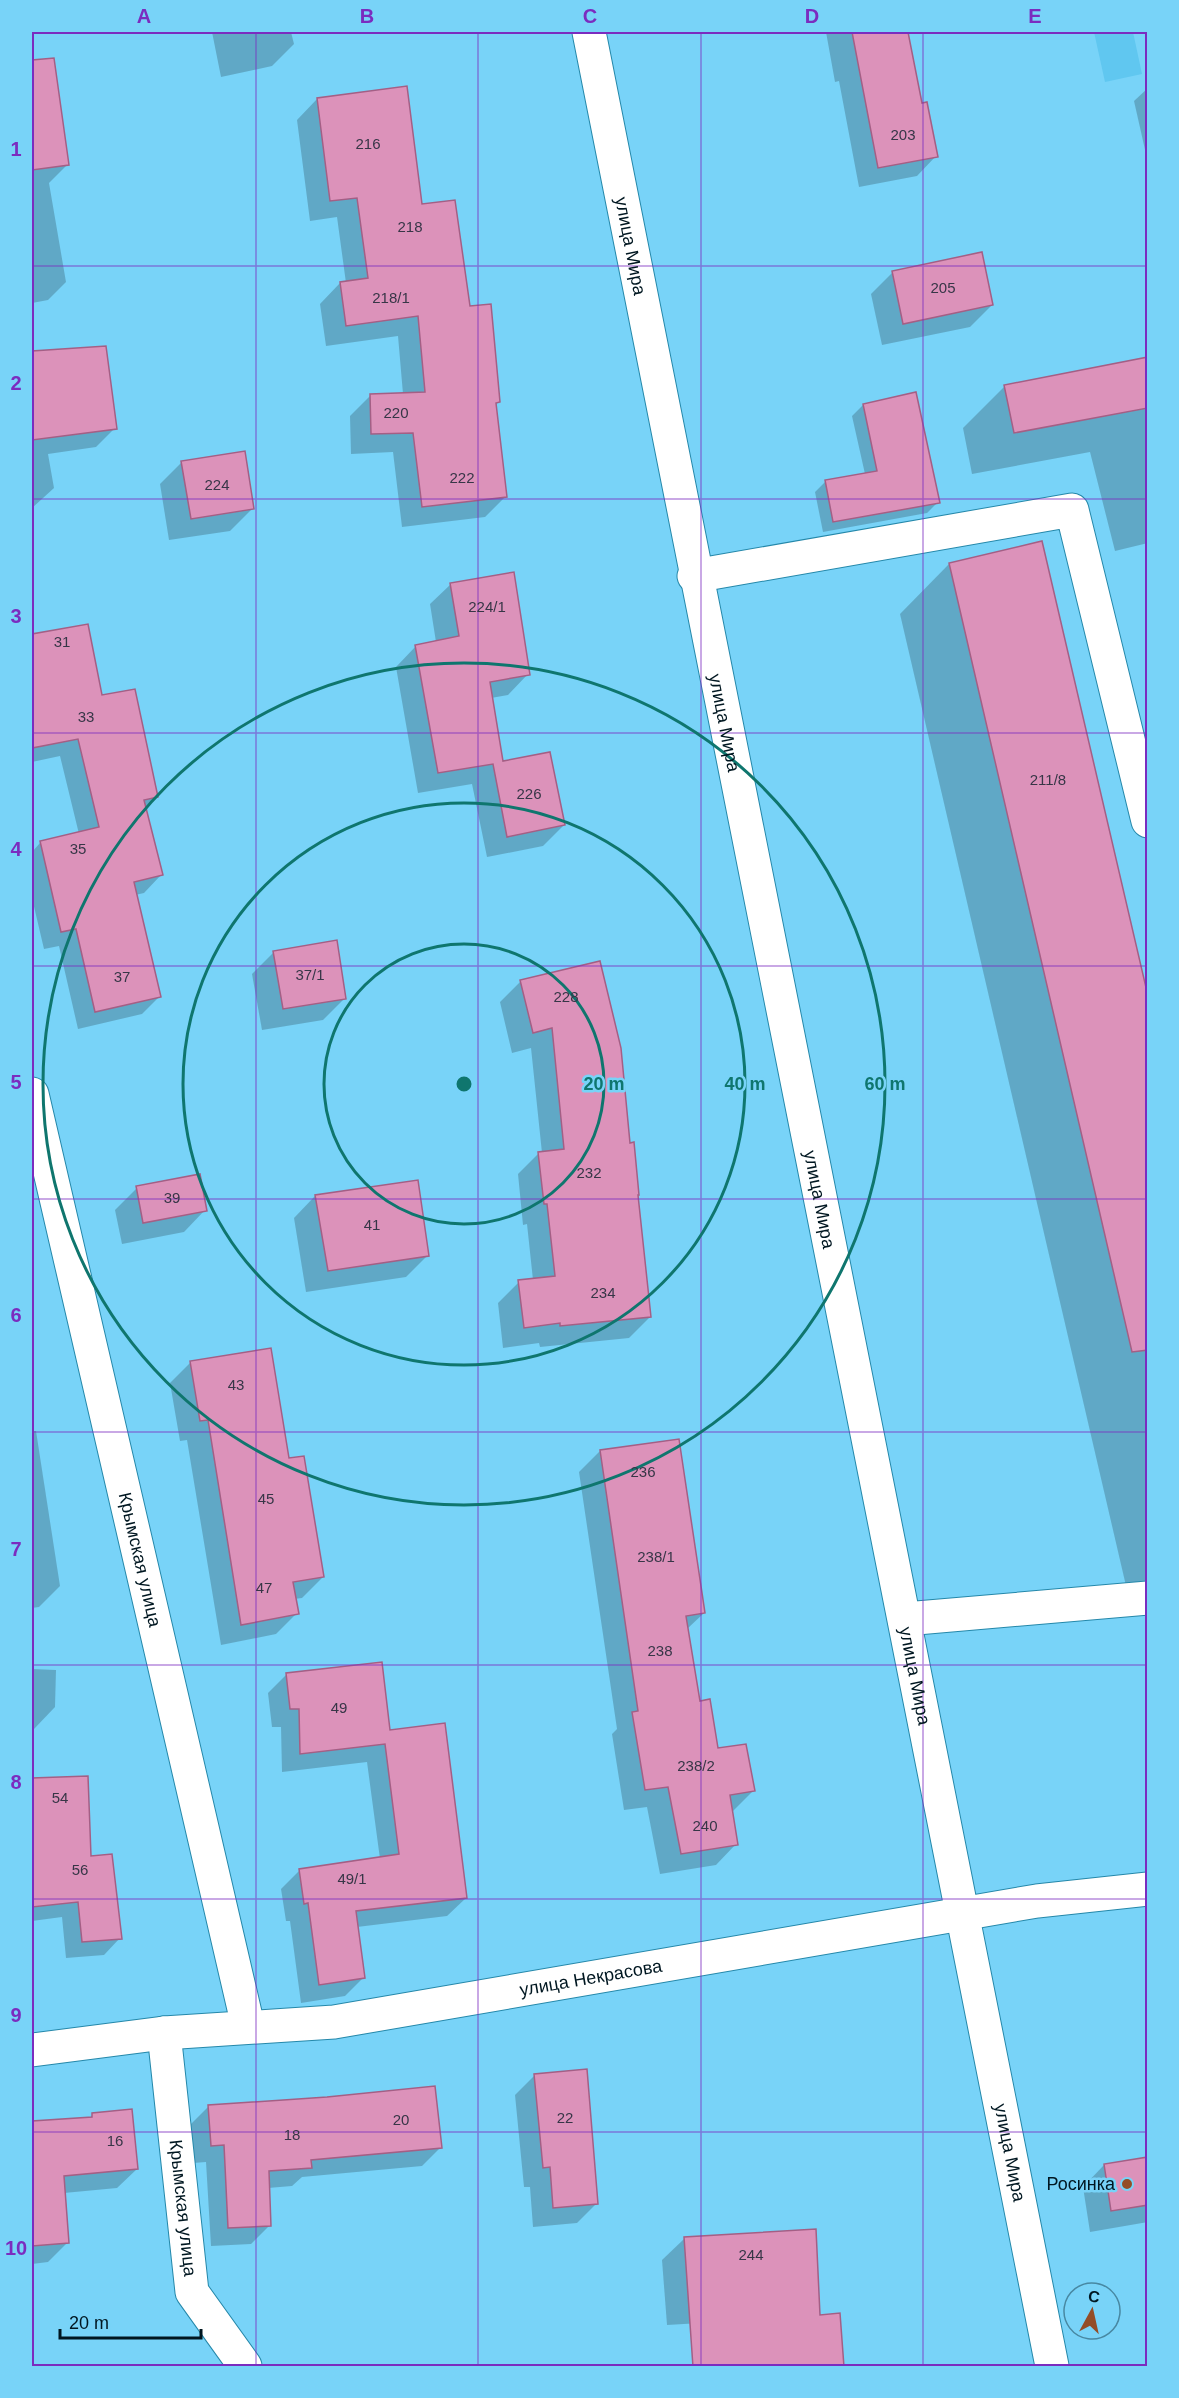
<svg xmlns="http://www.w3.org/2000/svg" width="1179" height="2398" font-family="Helvetica,sans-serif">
  <rect width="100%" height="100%" fill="#78d3f8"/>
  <path fill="#60c7f0" d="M 1094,32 L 1133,32 L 1142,74 L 1105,82 Z"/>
  <g fill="#0003">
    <path d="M 212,32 L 291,32 L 294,44 L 272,66 L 221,77 Z"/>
    <path d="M 826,32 L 906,32 L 921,105 L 936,156 L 917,176 L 859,187 L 839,81 L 835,82 Z"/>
    <path d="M 32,71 L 33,81 L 68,164 L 49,183 L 66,282 L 48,300 L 32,303 Z"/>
    <path d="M 1148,88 L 1148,163 L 1134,101 Z"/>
    <path d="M 317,99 L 421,206 L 469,308 L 498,402 L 495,406 L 506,496 L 485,517 L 402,527 L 393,452 L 351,454 L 350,416 L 370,396 L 403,394 L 398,336 L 326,346 L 320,304 L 340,283 L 346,283 L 337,217 L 310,221 L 297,120 Z"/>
    <path d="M 893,272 L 992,305 L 970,327 L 882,345 L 871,294 Z"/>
    <path d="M 104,347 L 115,428 L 96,447 L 48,454 L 54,488 L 32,508 L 32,353 Z"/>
    <path d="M 1148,359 L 1148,543 L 1115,551 L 1090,452 L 972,474 L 963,428 L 1005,386 Z"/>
    <path d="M 863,405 L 938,502 L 927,513 L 823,532 L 815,492 L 825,482 L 865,474 L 852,416 Z"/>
    <path d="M 181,463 L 252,509 L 230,531 L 169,540 L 160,484 Z"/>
    <path d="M 949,564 L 1148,1003 L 1148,1613 L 1133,1616 L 900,614 Z"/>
    <path d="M 451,584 L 528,674 L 508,695 L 491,698 L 502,763 L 564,825 L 543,846 L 487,857 L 472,784 L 418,793 L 396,667 L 416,646 L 436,642 L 430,604 Z"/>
    <path d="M 87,626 L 101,697 L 156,796 L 144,808 L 161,875 L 144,893 L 135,895 L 159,997 L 142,1014 L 78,1029 L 59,946 L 44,949 L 32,898 L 32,852 L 40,843 L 79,834 L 60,756 L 32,762 L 32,636 Z"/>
    <path d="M 274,952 L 345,998 L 323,1020 L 262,1030 L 252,974 Z"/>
    <path d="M 599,963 L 638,1194 L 650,1317 L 629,1338 L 540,1347 L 539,1343 L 503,1348 L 498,1303 L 519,1282 L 533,1280 L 527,1224 L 523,1225 L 518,1174 L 539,1153 L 542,1153 L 531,1048 L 512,1053 L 500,1002 L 521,981 Z"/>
    <path d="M 137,1188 L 205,1210 L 184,1232 L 122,1244 L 115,1210 Z"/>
    <path d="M 315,1196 L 428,1255 L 406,1277 L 306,1292 L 294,1218 Z"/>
    <path d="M 191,1362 L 288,1460 L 323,1577 L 302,1598 L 294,1599 L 297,1613 L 276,1634 L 221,1645 L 187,1440 L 180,1441 L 170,1383 Z"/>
    <path d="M 32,1431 L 36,1431 L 60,1586 L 39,1607 L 32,1608 Z"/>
    <path d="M 600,1451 L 704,1613 L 687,1629 L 699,1702 L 717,1750 L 753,1791 L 731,1813 L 736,1844 L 716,1865 L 660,1874 L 647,1807 L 624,1810 L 612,1734 L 617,1729 L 579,1472 Z"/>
    <path d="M 32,1669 L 56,1670 L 55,1707 L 34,1729 L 32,1729 Z"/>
    <path d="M 287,1674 L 389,1732 L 466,1898 L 447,1916 L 357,1927 L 363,1978 L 345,1996 L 301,2003 L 290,1921 L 286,1921 L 281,1889 L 300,1870 L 380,1859 L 367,1762 L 282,1772 L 281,1727 L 272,1727 L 268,1693 Z"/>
    <path d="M 86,1778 L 89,1857 L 120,1938 L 104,1955 L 66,1958 L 62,1917 L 32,1921 L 32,1780 Z"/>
    <path d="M 535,2075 L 597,2203 L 577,2223 L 533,2227 L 530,2187 L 524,2187 L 515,2095 Z"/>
    <path d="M 209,2106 L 440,2148 L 422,2166 L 302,2177 L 292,2186 L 268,2188 L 269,2226 L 251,2244 L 211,2246 L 206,2162 L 193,2163 L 191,2124 Z"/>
    <path d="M 93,2115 L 137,2169 L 117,2188 L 64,2193 L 68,2242 L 48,2262 L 32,2264 L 32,2123 L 88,2119 Z"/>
    <path d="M 1148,2159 L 1148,2222 L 1090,2232 L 1083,2187 L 1104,2165 Z"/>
    <path d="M 684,2239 L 819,2316 L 667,2325 L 662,2260 Z"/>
  </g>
  <g fill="#dc92ba" stroke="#a45f85" stroke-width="1.5">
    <path d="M 852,32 L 908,32 L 922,103 L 927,102 L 938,157 L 878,168 Z"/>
    <path d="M 54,58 L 69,165 L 32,170 L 32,60 Z"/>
    <path d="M 407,86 L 422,204 L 455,200 L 470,306 L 491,304 L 500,402 L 496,403 L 507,497 L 422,507 L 413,433 L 371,434 L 370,394 L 425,392 L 418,316 L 346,326 L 340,282 L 368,278 L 357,198 L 330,201 L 317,98 Z"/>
    <path d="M 982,252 L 993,305 L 903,324 L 892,271 Z"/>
    <path d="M 106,346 L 117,429 L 32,440 L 32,351 Z"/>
    <path d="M 1148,357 L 1148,408 L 1014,433 L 1004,385 Z"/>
    <path d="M 916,392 L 940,503 L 833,522 L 825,480 L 877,471 L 863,404 Z"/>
    <path d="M 245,451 L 254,509 L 191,519 L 181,461 Z"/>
    <path d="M 1042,541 L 1148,996 L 1148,1350 L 1132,1352 L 949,563 Z"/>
    <path d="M 514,572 L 530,675 L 490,682 L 503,761 L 550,752 L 565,825 L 507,837 L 493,764 L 438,773 L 415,645 L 459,636 L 450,583 Z"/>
    <path d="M 88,624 L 102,695 L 135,689 L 158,797 L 144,800 L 163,875 L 134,882 L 161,997 L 95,1012 L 76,929 L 61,932 L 40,841 L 99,827 L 78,739 L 32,748 L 32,634 Z"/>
    <path d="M 337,940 L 346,999 L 283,1009 L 273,951 Z"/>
    <path d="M 600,961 L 621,1048 L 630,1143 L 634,1142 L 639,1195 L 638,1195 L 651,1317 L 560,1326 L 560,1323 L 524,1328 L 518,1280 L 555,1276 L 547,1204 L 544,1204 L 538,1152 L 564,1149 L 552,1028 L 533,1033 L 520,980 Z"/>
    <path d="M 200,1174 L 207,1211 L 143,1223 L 136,1186 Z"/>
    <path d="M 418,1180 L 429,1256 L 328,1271 L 315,1195 Z"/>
    <path d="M 271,1348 L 289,1458 L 304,1456 L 324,1577 L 293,1582 L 299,1614 L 241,1625 L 208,1420 L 200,1421 L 190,1361 Z"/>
    <path d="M 679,1439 L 705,1613 L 686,1616 L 700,1701 L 710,1699 L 718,1748 L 746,1744 L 755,1791 L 730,1795 L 738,1845 L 681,1854 L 668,1787 L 645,1790 L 632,1712 L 638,1711 L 600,1450 Z"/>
    <path d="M 382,1662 L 390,1730 L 445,1723 L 467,1898 L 356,1911 L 365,1978 L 319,1985 L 308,1903 L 304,1904 L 299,1869 L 399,1854 L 385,1744 L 300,1754 L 299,1709 L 290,1709 L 286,1673 Z"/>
    <path d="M 88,1776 L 91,1856 L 112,1854 L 122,1939 L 82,1942 L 78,1902 L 32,1907 L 32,1778 Z"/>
    <path d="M 587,2069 L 598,2204 L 553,2208 L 550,2167 L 543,2168 L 534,2074 Z"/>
    <path d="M 435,2086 L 442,2148 L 311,2160 L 312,2168 L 269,2171 L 271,2226 L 228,2228 L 224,2145 L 211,2146 L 208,2105 L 327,2097 Z"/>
    <path d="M 132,2109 L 138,2169 L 64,2176 L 69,2243 L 32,2246 L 32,2121 L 92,2117 L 92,2113 Z"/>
    <path d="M 1148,2157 L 1148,2205 L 1111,2211 L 1104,2164 Z"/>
    <path d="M 816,2229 L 820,2315 L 840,2313 L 844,2367 L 693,2367 L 684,2237 Z"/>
  </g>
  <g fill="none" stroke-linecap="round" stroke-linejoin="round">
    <g stroke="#2588aa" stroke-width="35">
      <g id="minor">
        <path id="s1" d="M 589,32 C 739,811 899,1588 1052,2366"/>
        <path d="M 694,576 L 1072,510 L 1148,821"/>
        <path id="s2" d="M 32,1094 L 248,2026"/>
        <path d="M 905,1619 L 1148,1598"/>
        <path id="s3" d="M 164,2033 L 192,2292 L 245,2366"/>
        <path id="s4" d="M 32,2050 L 164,2033 L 334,2022 L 1037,1901 L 1148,1889"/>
      </g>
    </g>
    <use href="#minor" stroke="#fff" stroke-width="33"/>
  </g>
  <path fill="none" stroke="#7b2cbf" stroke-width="1.5" stroke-opacity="0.55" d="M 256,32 L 256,2366M 478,32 L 478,2366M 701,32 L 701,2366M 923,32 L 923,2366M 32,266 L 1148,266M 32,499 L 1148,499M 32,733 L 1148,733M 32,966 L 1148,966M 32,1199 L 1148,1199M 32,1432 L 1148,1432M 32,1665 L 1148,1665M 32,1899 L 1148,1899M 32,2132 L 1148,2132"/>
  <g fill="none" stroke="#0f766e" stroke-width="3">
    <circle cx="464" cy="1084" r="140"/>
    <circle cx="464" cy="1084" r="281"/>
    <circle cx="464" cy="1084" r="421"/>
  </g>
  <circle fill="#944d27" stroke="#78d3f8" stroke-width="2" cx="1127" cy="2184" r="6"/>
  <g text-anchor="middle" stroke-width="5" stroke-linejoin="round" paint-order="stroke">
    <g font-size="15" fill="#373647">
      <text x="903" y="140">203</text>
      <text x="368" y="149">216</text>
      <text x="410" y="232">218</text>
      <text x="943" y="293">205</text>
      <text x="391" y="303">218/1</text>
      <text x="396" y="418">220</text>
      <text x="462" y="483">222</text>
      <text x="217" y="490">224</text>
      <text x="487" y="612">224/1</text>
      <text x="62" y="647">31</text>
      <text x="86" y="722">33</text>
      <text x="1048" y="785">211/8</text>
      <text x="529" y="799">226</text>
      <text x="78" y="854">35</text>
      <text x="310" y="980">37/1</text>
      <text x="122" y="982">37</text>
      <text x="566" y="1002">228</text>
      <text x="589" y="1178">232</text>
      <text x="172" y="1203">39</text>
      <text x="372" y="1230">41</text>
      <text x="603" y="1298">234</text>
      <text x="236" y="1390">43</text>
      <text x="643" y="1477">236</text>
      <text x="266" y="1504">45</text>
      <text x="656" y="1562">238/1</text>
      <text x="264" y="1593">47</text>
      <text x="660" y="1656">238</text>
      <text x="339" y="1713">49</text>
      <text x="696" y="1771">238/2</text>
      <text x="60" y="1803">54</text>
      <text x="705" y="1831">240</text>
      <text x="80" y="1875">56</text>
      <text x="352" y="1884">49/1</text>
      <text x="565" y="2123">22</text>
      <text x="401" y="2125">20</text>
      <text x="292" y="2140">18</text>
      <text x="115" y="2146">16</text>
      <text x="751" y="2260">244</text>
    </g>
    <g font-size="18" fill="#001721" stroke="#78d3f8">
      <text dy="6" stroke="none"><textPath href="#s1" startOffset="218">улица Мира</textPath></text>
      <text dy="6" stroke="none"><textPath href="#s1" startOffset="704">улица Мира</textPath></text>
      <text dy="6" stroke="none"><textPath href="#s1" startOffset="1190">улица Мира</textPath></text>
      <text dy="6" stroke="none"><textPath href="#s2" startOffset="478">Крымская улица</textPath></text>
      <text dy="6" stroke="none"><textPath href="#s1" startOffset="1676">улица Мира</textPath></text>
      <text dy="6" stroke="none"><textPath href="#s4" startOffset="564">улица Некрасова</textPath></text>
      <text dy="6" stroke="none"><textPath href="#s1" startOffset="2162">улица Мира</textPath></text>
      <text dy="6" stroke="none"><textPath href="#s3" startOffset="176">Крымская улица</textPath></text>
    </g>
    <g font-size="18" fill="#001721" stroke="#78d3f8" text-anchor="end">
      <text x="1115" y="2190">Росинка</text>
    </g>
  </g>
  <circle cx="464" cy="1084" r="9" fill="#0f766e" stroke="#78d3f8" stroke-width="3"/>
  <g font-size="18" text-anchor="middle" font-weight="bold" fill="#0f766e" stroke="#78d3f8" stroke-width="5" stroke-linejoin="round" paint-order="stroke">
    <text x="604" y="1090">20 m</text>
    <text x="745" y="1090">40 m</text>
    <text x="885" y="1090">60 m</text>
  </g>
  <rect width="1179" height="2398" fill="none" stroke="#78d3f8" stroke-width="66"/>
  <g transform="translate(1092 2311) rotate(8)"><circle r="28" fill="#78d3f8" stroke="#4888a2" stroke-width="1.5"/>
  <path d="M0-4.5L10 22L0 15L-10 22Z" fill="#944d27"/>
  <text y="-9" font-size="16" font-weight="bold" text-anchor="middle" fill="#001721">С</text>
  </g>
  <path d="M60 2329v9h141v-9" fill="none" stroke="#001721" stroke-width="3"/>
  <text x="69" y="2329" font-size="18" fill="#001721" stroke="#78d3f8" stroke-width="4.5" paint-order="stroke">20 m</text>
  <rect x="33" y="33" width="1113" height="2332" fill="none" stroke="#7b2cbf" stroke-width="2"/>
  <g font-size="20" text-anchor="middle" font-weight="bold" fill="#7b2cbf">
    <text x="144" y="23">A</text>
    <text x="367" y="23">B</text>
    <text x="590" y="23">C</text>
    <text x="812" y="23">D</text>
    <text x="1035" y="23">E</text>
    <text x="16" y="156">1</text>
    <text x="16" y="390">2</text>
    <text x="16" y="623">3</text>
    <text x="16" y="856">4</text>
    <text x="16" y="1089">5</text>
    <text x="16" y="1322">6</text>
    <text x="16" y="1556">7</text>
    <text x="16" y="1789">8</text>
    <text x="16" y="2022">9</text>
    <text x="16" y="2255">10</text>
  </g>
</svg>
